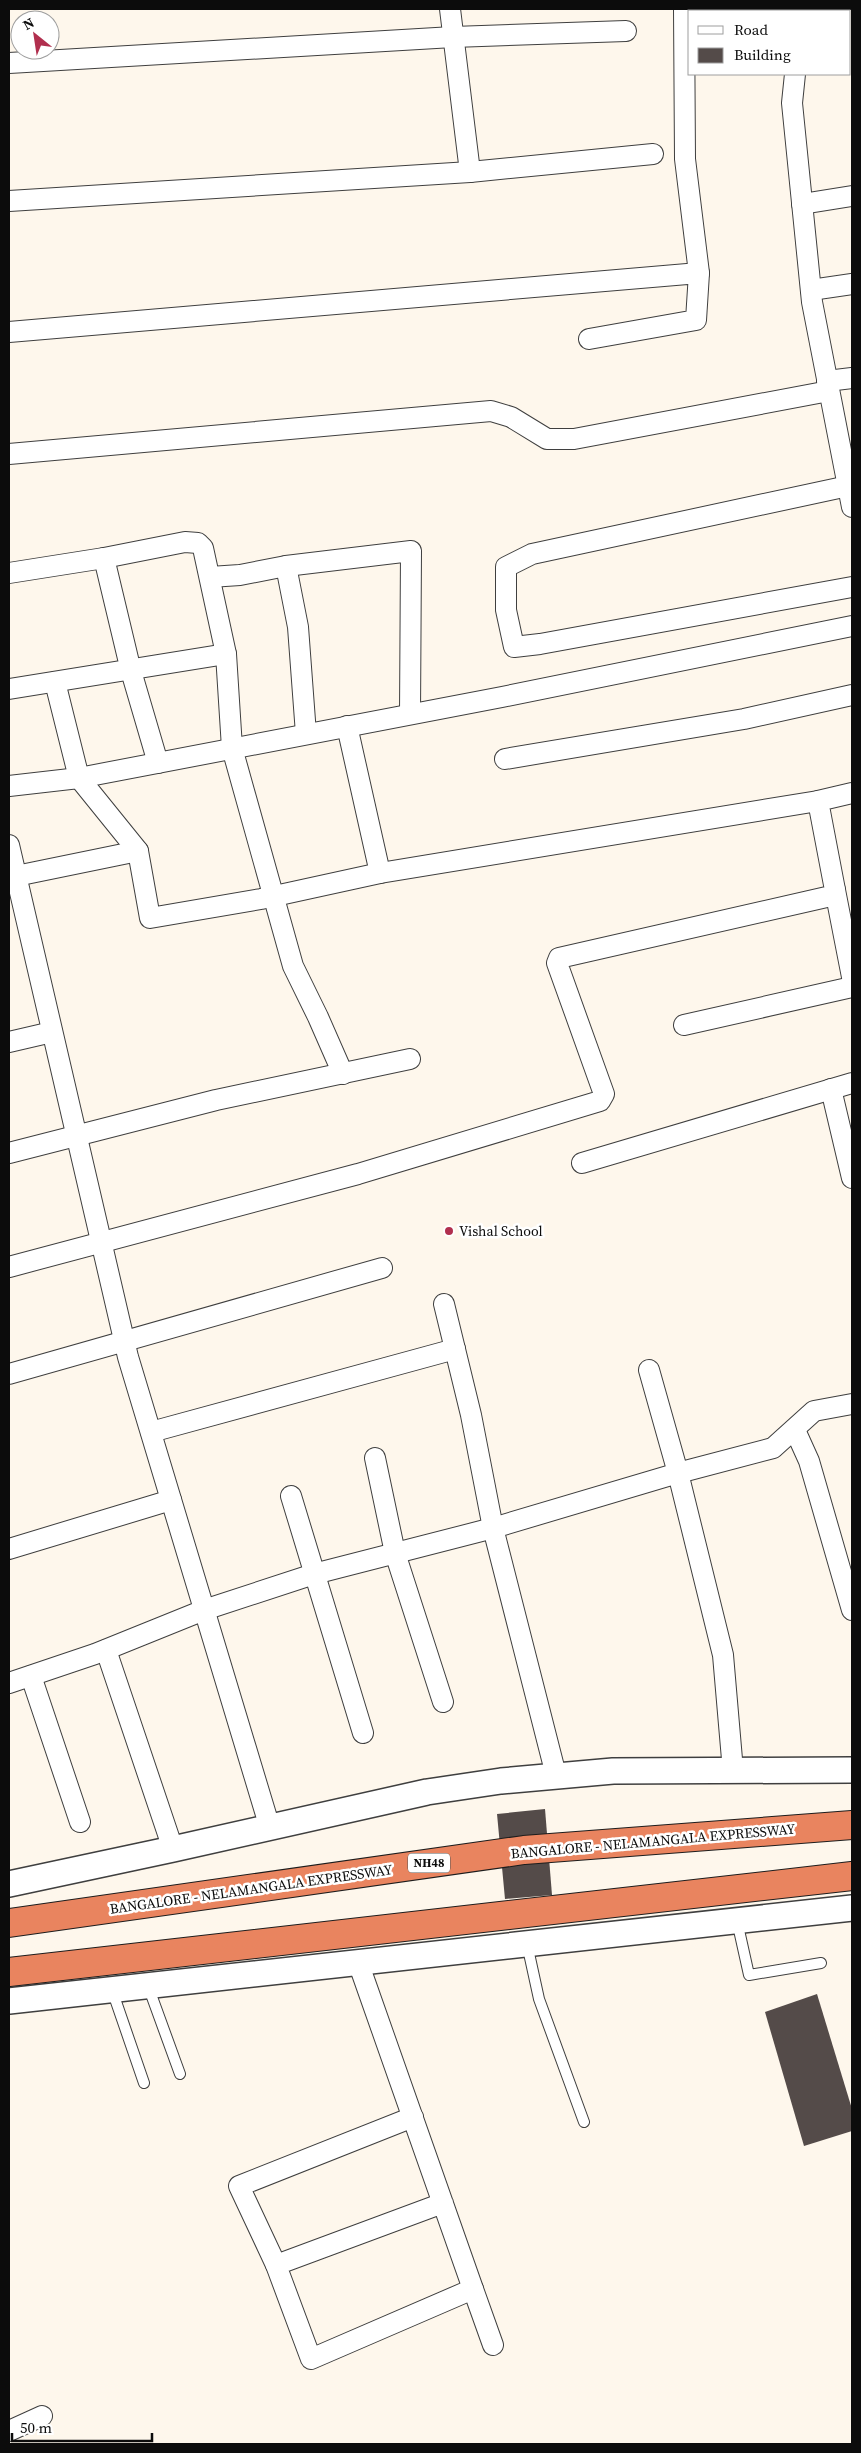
<svg xmlns="http://www.w3.org/2000/svg" width="861" height="2453" font-family="'Source Serif 4',serif">
  <rect width="100%" height="100%" fill="#fef7ec"/>
  <g fill="#544b49">
    <path d="M 545,1809 L 552,1895 L 505,1899 L 497,1814 Z"/>
    <path d="M 817,1994 L 852,2109 L 852,2131 L 804,2146 L 765,2012 Z"/>
  </g>
  <g fill="none" stroke-linecap="round" stroke-linejoin="round">
    <g stroke="#3f3f3f" stroke-width="12">
      <g id="service">
        <path d="M 737,1921 L 749,1975 L 821,1963"/>
        <path d="M 527,1944 L 539,1999 L 584,2122"/>
        <path d="M 148,1986 L 180,2074"/>
        <path d="M 112,1990 L 144,2083"/>
      </g>
    </g>
    <g stroke="#3f3f3f" stroke-width="22">
      <g id="minor">
        <path d="M 450,9 L 470,172"/>
        <path d="M 684,9 L 685,159 L 699,273"/>
        <path d="M 801,11 L 801,9"/>
        <path d="M 9,63 L 453,37 L 626,31"/>
        <path d="M 795,74 L 792,103 L 812,302 L 852,507"/>
        <path d="M 9,201 L 470,172 L 653,154"/>
        <path d="M 802,204 L 852,196"/>
        <path d="M 811,290 L 852,284"/>
        <path d="M 9,332 L 699,273 L 696,320 L 589,339"/>
        <path d="M 827,381 L 852,378"/>
        <path d="M 9,454 L 491,411 L 511,417 L 547,439 L 574,439 L 829,391"/>
        <path d="M 848,486 L 532,554 L 506,567 L 506,610 L 514,647 L 540,644 L 852,587"/>
        <path d="M 104,558 L 131,671 L 158,763"/>
        <path d="M 286,566 L 298,627 L 306,734"/>
        <path d="M 9,573 L 104,558 L 185,542 L 198,543 L 203,548 L 226,654 L 232,748 L 293,966 L 318,1017 L 343,1074"/>
        <path d="M 210,577 L 240,575 L 286,566 L 411,551 L 410,714"/>
        <path d="M 55,682 L 79,778 L 138,851 L 150,918 L 261,899 L 380,873 L 818,801"/>
        <path d="M 9,689 L 226,654"/>
        <path d="M 347,726 L 380,873"/>
        <path d="M 505,759 L 744,719 L 852,695"/>
        <path d="M 9,786 L 79,778 L 502,697 L 852,626"/>
        <path d="M 9,845 L 128,1357 L 270,1828"/>
        <path d="M 16,876 L 138,851"/>
        <path d="M 835,890 L 852,977"/>
        <path d="M 684,1025 L 852,987"/>
        <path d="M 9,1042 L 52,1032"/>
        <path d="M 831,1089 L 852,1178"/>
        <path d="M 9,1153 L 216,1100 L 410,1059"/>
        <path d="M 582,1163 L 852,1083"/>
        <path d="M 9,1267 L 358,1174 L 600,1101 L 604,1094 L 557,963 L 559,958 L 831,896 L 835,890 L 818,801 L 852,793"/>
        <path d="M 444,1304 L 471,1415 L 493,1528 L 556,1775"/>
        <path d="M 649,1370 L 678,1473 L 723,1655 L 733,1771"/>
        <path d="M 9,1374 L 382,1268"/>
        <path d="M 795,1430 L 809,1461 L 852,1610"/>
        <path d="M 151,1432 L 455,1349"/>
        <path d="M 375,1458 L 395,1553 L 443,1702"/>
        <path d="M 291,1496 L 363,1733"/>
        <path d="M 9,1549 L 171,1500"/>
        <path d="M 106,1650 L 173,1849"/>
        <path d="M 31,1676 L 80,1822"/>
        <path d="M 9,1683 L 95,1654 L 204,1610 L 314,1574 L 493,1528 L 678,1473 L 773,1448 L 814,1411 L 852,1404"/>
        <path d="M 358,1962 L 473,2289 L 311,2359 L 276,2265 L 443,2203"/>
        <path d="M 276,2265 L 239,2186 L 413,2117"/>
        <path d="M 473,2289 L 493,2345"/>
        <path d="M 9,2431 L 42,2416"/>
      </g>
    </g>
    <g stroke="#3f3f3f" stroke-width="28">
      <g id="tertiary">
        <path d="M 9,1884 L 173,1849 L 427,1792 L 501,1781 L 613,1771 L 852,1770"/>
        <path d="M 9,2001 L 852,1908"/>
      </g>
    </g>
    <g stroke="#1d1d1d" stroke-width="30">
      <g id="motorway">
        <path d="M 9,1923 L 524,1850 L 852,1825"/>
        <path d="M 9,1972 L 852,1876"/>
      </g>
    </g>
    <use href="#service" stroke="#fff" stroke-width="10"/>
    <use href="#minor" stroke="#fff" stroke-width="20"/>
    <use href="#tertiary" stroke="#fff" stroke-width="25"/>
    <use href="#motorway" stroke="#e9845f" stroke-width="28"/>
  </g>
  <circle fill="#b12f4e" stroke="#fff" stroke-width="2" cx="449" cy="1231" r="5"/>
  <g text-anchor="middle" stroke-width="5" stroke-linejoin="round" paint-order="stroke">
    <rect fill="#fff" stroke="#555" stroke-width="1" x="408" y="1853.5" width="42" height="19" rx="4"/>
    <g font-size="12" font-weight="bold" fill="#0c0c0c">
      <text x="429" y="1867">NH48</text>
    </g>
    <g font-size="14" fill="#0c0c0c" stroke="#fff" text-anchor="start">
      <text x="459" y="1236">Vishal School</text>
    </g>
    <g font-size="14" fill="#0c0c0c" stroke="#fff">
      <text transform="translate(653 1841) rotate(-5)" y="5">BANGALORE - NELAMANGALA EXPRESSWAY</text>
      <text transform="translate(251 1889) rotate(-8)" y="5">BANGALORE - NELAMANGALA EXPRESSWAY</text>
    </g>
  </g>
  <rect width="861" height="2453" fill="none" stroke="#0c0c0c" stroke-width="20"/>
  <rect x="688" y="10" width="162" height="65" fill="#ffffff" stroke="#9e9e9e"/>
  <rect x="698" y="26" width="25" height="8" fill="#ffffff" stroke="#9e9e9e"/>
  <text x="734" y="35" font-size="15" fill="#0c0c0c">Road</text>
  <rect x="698" y="48" width="25" height="15" fill="#544b49" stroke="#9e9e9e"/>
  <text x="734" y="60" font-size="15" fill="#0c0c0c">Building</text>
  <g transform="translate(35 35) rotate(330)"><circle r="24" fill="#ffffff" stroke="#9e9e9e"/>
  <path d="M0-4L9 19L0 12L-9 19Z" fill="#b12f4e"/>
  <text y="-8" font-size="14" font-weight="bold" text-anchor="middle" fill="#0c0c0c">N</text>
  </g>
  <path d="M12 2433v8h140v-8" fill="none" stroke="#0c0c0c" stroke-width="2.5"/>
  <text x="20" y="2433" font-size="15" fill="#0c0c0c" stroke="#ffffff" stroke-width="4" paint-order="stroke">50 m</text>
</svg>
